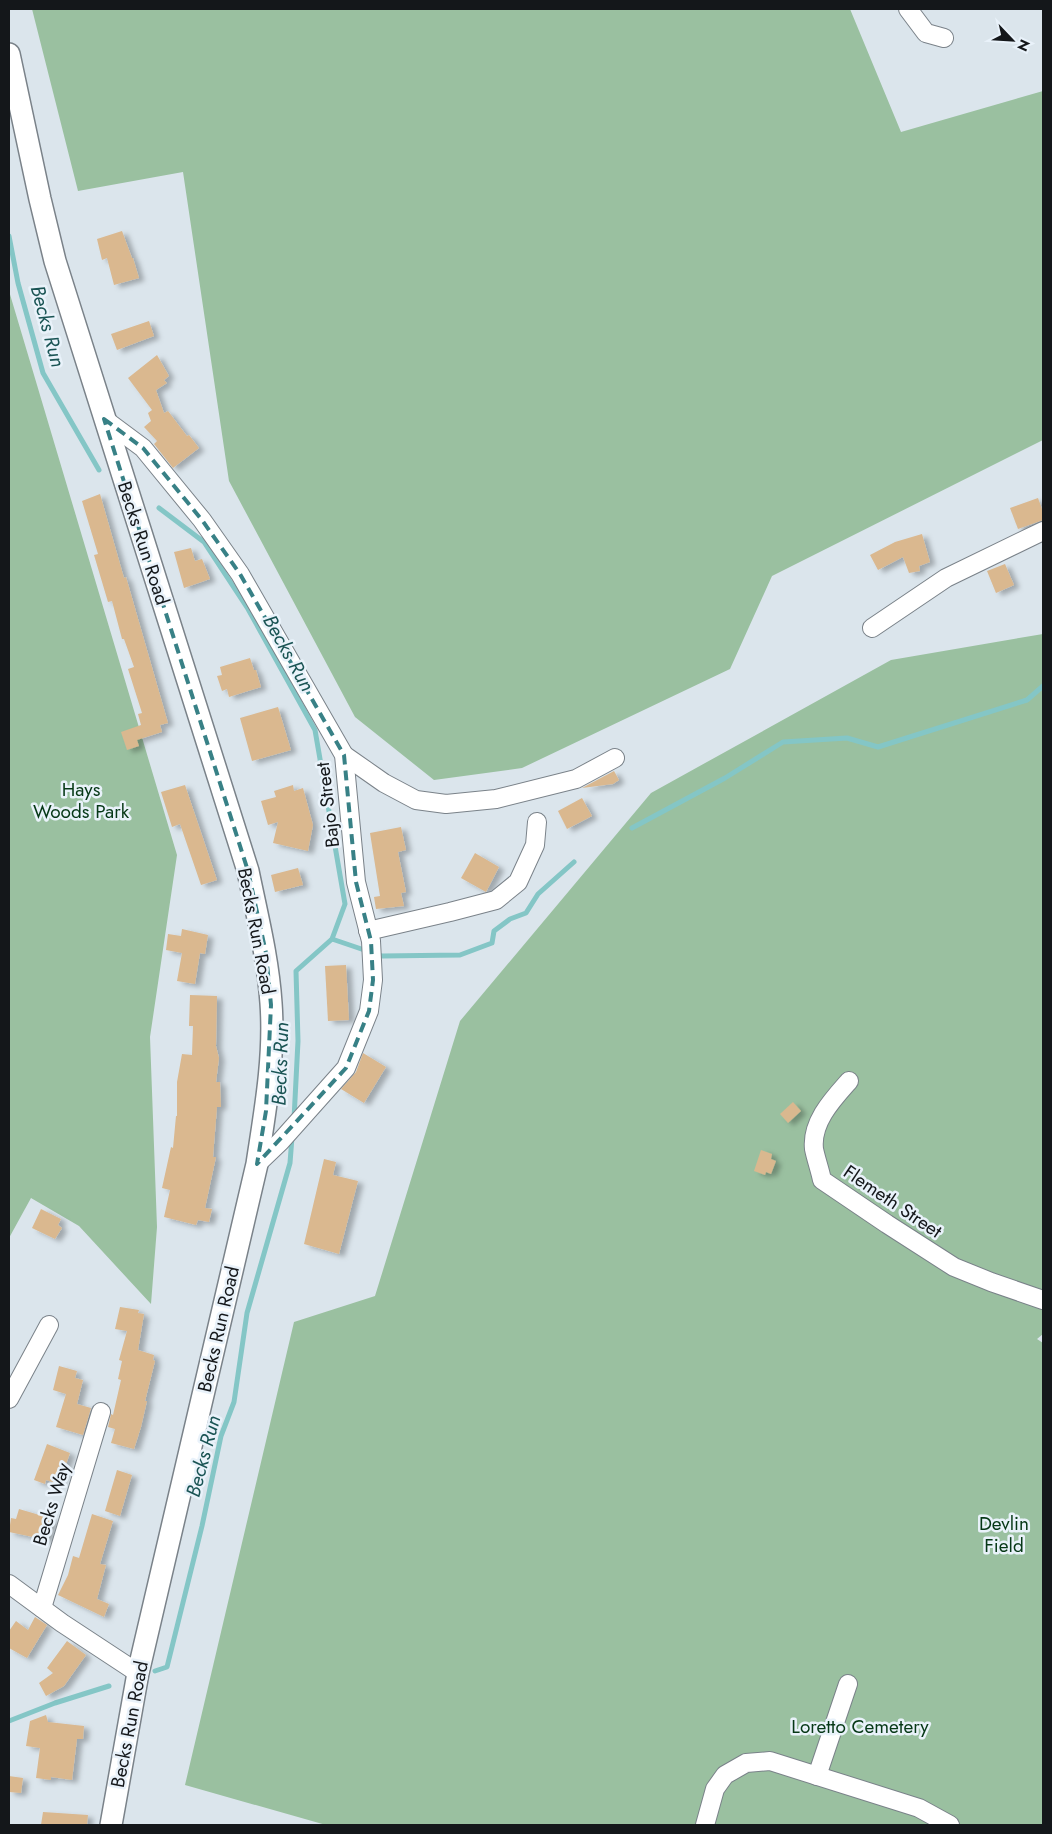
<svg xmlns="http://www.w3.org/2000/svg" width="1052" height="1834" font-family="Jost,sans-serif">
  <defs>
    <filter id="shadow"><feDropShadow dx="5.5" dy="3" stdDeviation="2.5" flood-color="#0004"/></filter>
  </defs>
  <rect width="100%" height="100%" fill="#dbe5ec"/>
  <g fill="#9ac0a0">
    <path d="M 32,9 L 850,9 L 901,132 L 1043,91 L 1043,440 L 772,576 L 730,669 L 522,768 L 434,780 L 355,717 L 229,481 L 183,172 L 78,191 Z"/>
    <path d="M 9,291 L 177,855 L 150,1037 L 157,1227 L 151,1304 L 79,1226 L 31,1198 L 9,1238 Z"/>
    <path d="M 1043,634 L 1043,1334 L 1037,1339 L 1043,1343 L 1043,1825 L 326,1825 L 185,1785 L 294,1322 L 375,1296 L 460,1021 L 651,793 L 891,660 Z"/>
  </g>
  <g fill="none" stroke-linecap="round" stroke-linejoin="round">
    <g stroke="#84c6c6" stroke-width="5">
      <path d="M 9,236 L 18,283 L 43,373 L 99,470"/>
      <path d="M 159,508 L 204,542 L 248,609 L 315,730 L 345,904 L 332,939 L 296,971 L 298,1041 L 294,1119"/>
      <path d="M 632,828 L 725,778 L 783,742 L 847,738 L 878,747 L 1027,700 L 1043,686"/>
      <path d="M 332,939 L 382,956 L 460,955 L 492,943 L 494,931 L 510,919 L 526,913 L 538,894 L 574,862"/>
      <path d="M 155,1671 L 167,1667 L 202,1526 L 221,1436 L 234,1402 L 247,1313 L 290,1163 L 292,1137"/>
      <path d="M 9,1721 L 55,1703 L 109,1686"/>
    </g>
  </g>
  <g fill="#dab88f" filter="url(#shadow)">
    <path d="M 122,231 L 132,258 L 133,258 L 139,278 L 114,285 L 107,258 L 102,260 L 97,239 Z"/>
    <path d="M 149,321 L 154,336 L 117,350 L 111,334 Z"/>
    <path d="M 157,355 L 169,376 L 164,380 L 167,383 L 156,390 L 164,413 L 168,411 L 187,436 L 189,435 L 199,448 L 173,468 L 154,444 L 157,441 L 144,427 L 151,421 L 148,413 L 152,410 L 128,378 Z"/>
    <path d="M 100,494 L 124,578 L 126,577 L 168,723 L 160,725 L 162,732 L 137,740 L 139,746 L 127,750 L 121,732 L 141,725 L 138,714 L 142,713 L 128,669 L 134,667 L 124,639 L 122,639 L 112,601 L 108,602 L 94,555 L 98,554 L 82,501 Z"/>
    <path d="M 1038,498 L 1043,512 L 1043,520 L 1018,529 L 1010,508 Z"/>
    <path d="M 922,534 L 930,562 L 919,566 L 920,571 L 909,573 L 903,557 L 878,570 L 870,555 L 895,542 Z"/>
    <path d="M 191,548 L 195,561 L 202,559 L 210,579 L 184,588 L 174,552 Z"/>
    <path d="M 1005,564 L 1014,585 L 996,593 L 987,571 Z"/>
    <path d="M 250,658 L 254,670 L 256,670 L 261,687 L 229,697 L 227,689 L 222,691 L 217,676 L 222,675 L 220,667 Z"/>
    <path d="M 278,707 L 291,750 L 252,761 L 240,718 Z"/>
    <path d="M 614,771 L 619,780 L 613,784 L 582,788 Z"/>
    <path d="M 185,785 L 217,880 L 201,885 L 180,824 L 172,827 L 161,792 Z"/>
    <path d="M 293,785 L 294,791 L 303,788 L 313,825 L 308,851 L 273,843 L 278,822 L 268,825 L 261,801 L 276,797 L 274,791 Z"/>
    <path d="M 582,798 L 592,816 L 567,829 L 558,811 Z"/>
    <path d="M 401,827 L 406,850 L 398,852 L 406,892 L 401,893 L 404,906 L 376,909 L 374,897 L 380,896 L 370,833 Z"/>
    <path d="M 475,853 L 499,867 L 486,892 L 461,878 Z"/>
    <path d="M 298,868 L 303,885 L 275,892 L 271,875 Z"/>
    <path d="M 182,929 L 208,935 L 205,954 L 200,953 L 195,984 L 177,981 L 182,953 L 166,950 L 168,934 L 181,936 Z"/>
    <path d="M 346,965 L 349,1020 L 328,1021 L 325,966 Z"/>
    <path d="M 190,995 L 217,996 L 216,1046 L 219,1058 L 216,1082 L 220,1082 L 221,1107 L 217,1107 L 213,1157 L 216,1157 L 205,1208 L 212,1209 L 209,1222 L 198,1220 L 196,1225 L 164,1217 L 170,1190 L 162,1188 L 171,1147 L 173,1148 L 176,1116 L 177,1116 L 177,1082 L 182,1054 L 192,1055 L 193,1026 L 189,1026 Z"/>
    <path d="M 363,1053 L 386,1067 L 364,1103 L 341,1089 L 356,1072 Z"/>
    <path d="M 793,1102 L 801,1111 L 788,1123 L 780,1114 Z"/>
    <path d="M 761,1150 L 772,1154 L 771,1159 L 776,1161 L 771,1174 L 766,1172 L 765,1175 L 754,1171 Z"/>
    <path d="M 324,1159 L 336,1162 L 333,1175 L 358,1181 L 339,1254 L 304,1244 Z"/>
    <path d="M 41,1209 L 61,1219 L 58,1225 L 62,1228 L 55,1239 L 32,1228 Z"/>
    <path d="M 120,1307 L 139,1310 L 138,1313 L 144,1314 L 138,1350 L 154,1355 L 153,1360 L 155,1361 L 145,1401 L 147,1401 L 141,1427 L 134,1449 L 111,1443 L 115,1429 L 108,1427 L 111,1414 L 113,1415 L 121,1380 L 118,1379 L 122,1361 L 119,1360 L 127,1331 L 115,1329 Z"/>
    <path d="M 59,1366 L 77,1371 L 75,1378 L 83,1380 L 77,1404 L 91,1408 L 83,1435 L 56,1427 L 66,1394 L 53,1390 Z"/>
    <path d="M 47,1444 L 70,1453 L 59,1484 L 46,1480 L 45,1484 L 34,1480 Z"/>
    <path d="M 117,1470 L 132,1475 L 120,1516 L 105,1511 Z"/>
    <path d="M 19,1509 L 53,1519 L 47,1540 L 9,1532 L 11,1518 L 16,1519 Z"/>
    <path d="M 92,1514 L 113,1521 L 100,1564 L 106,1565 L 97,1599 L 109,1604 L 104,1617 L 58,1595 L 68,1575 L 73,1556 L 79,1558 Z"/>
    <path d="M 35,1617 L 47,1625 L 27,1658 L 9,1648 L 9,1631 L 16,1621 L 28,1630 Z"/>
    <path d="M 67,1641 L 86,1655 L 64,1686 L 46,1696 L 39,1683 L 53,1673 L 47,1668 Z"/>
    <path d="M 46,1715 L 48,1722 L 84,1726 L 83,1739 L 77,1739 L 72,1780 L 51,1777 L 51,1780 L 36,1778 L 40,1748 L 26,1746 L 30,1721 Z"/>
    <path d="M 9,1776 L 23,1778 L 21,1793 L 9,1792 Z"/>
    <path d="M 43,1812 L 88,1815 L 87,1825 L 41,1825 Z"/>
  </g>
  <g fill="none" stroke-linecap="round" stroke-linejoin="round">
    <g stroke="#7a8289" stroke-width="20">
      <g id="minor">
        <path d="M 908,9 L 926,33 L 944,38"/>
        <path d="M 104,419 L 143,448 L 202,520 L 240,574 L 344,755 L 356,882 L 371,941 L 373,980 L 369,1011 L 346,1068 L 280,1142 L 257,1164"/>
        <path d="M 872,628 L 946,578 L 1043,531"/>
        <path d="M 344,755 L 384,783 L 416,800 L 446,804 L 496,799 L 576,779 L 615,758"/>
        <path d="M 368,931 L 450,912 L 496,900 L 518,882 L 535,845 L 537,822"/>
        <path d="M 849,1081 C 833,1099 811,1122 814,1149 C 816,1159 820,1170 822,1180 L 887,1224 L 954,1267 L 991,1282 L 1043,1300"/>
        <path d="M 9,1399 L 49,1325"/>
        <path d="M 9,1584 L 62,1623 L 138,1673"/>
        <path d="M 42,1608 L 101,1412"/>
        <path d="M 817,1776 L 848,1684"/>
        <path d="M 705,1825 L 715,1789 L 725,1775 L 746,1763 L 770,1761 L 919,1808 L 950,1825"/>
      </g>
    </g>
    <g stroke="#7a8289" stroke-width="24">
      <path id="major" d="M 9,54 L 40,199 L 55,261 L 248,871 C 257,915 268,958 271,1003 C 275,1057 265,1111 257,1164 L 138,1673 L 111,1825"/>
    </g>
    <use href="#minor" stroke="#fff" stroke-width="18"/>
    <use href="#major" stroke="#fff" stroke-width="21"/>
  </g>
  <path fill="none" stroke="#388186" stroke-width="4" stroke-dasharray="10 6" stroke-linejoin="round" d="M 104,419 L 143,448 L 202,520 L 240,574 L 344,755 L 356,882 L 371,941 L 373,980 L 369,1011 L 346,1068 L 257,1164 L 266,1111 L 271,1005 L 266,953 L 248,871 Z"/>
  <g text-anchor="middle" stroke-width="5" stroke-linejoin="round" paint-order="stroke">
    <g font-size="19" fill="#14171a" stroke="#e9f2fa">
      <text transform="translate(144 543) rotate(72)" y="7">Becks Run Road</text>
      <text transform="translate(327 805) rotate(-97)" y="7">Bajo Street</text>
      <text transform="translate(257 931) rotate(79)" y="7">Becks Run Road</text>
      <text transform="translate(893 1201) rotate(34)" y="7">Flemeth Street</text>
      <text transform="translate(218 1329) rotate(-77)" y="7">Becks Run Road</text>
      <text transform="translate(51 1504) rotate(-73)" y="7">Becks Way</text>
      <text transform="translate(129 1724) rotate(-79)" y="7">Becks Run Road</text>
    </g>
    <g font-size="19" fill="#063816" stroke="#e9f2fa">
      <text x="81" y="796">Hays<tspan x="81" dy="22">Woods Park</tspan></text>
      <text x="1004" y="1530">Devlin<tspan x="1004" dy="22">Field</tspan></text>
      <text x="860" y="1733">Loretto Cemetery</text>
    </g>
    <g font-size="20" font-style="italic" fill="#1a5454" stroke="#e9f2fa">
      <text transform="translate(48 326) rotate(75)" y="7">Becks Run</text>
      <text transform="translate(289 653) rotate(61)" y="7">Becks Run</text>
      <text transform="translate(280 1064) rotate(-88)" y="7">Becks Run</text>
      <text transform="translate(203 1456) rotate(-75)" y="7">Becks Run</text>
    </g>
  </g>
  <rect width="1052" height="1834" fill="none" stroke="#14171a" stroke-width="20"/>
  <g transform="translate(1012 40) rotate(115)" stroke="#e9f2fa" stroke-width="4" paint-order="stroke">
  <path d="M0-4L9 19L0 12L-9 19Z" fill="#14171a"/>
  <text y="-8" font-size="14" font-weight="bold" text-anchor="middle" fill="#14171a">N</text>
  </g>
</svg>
